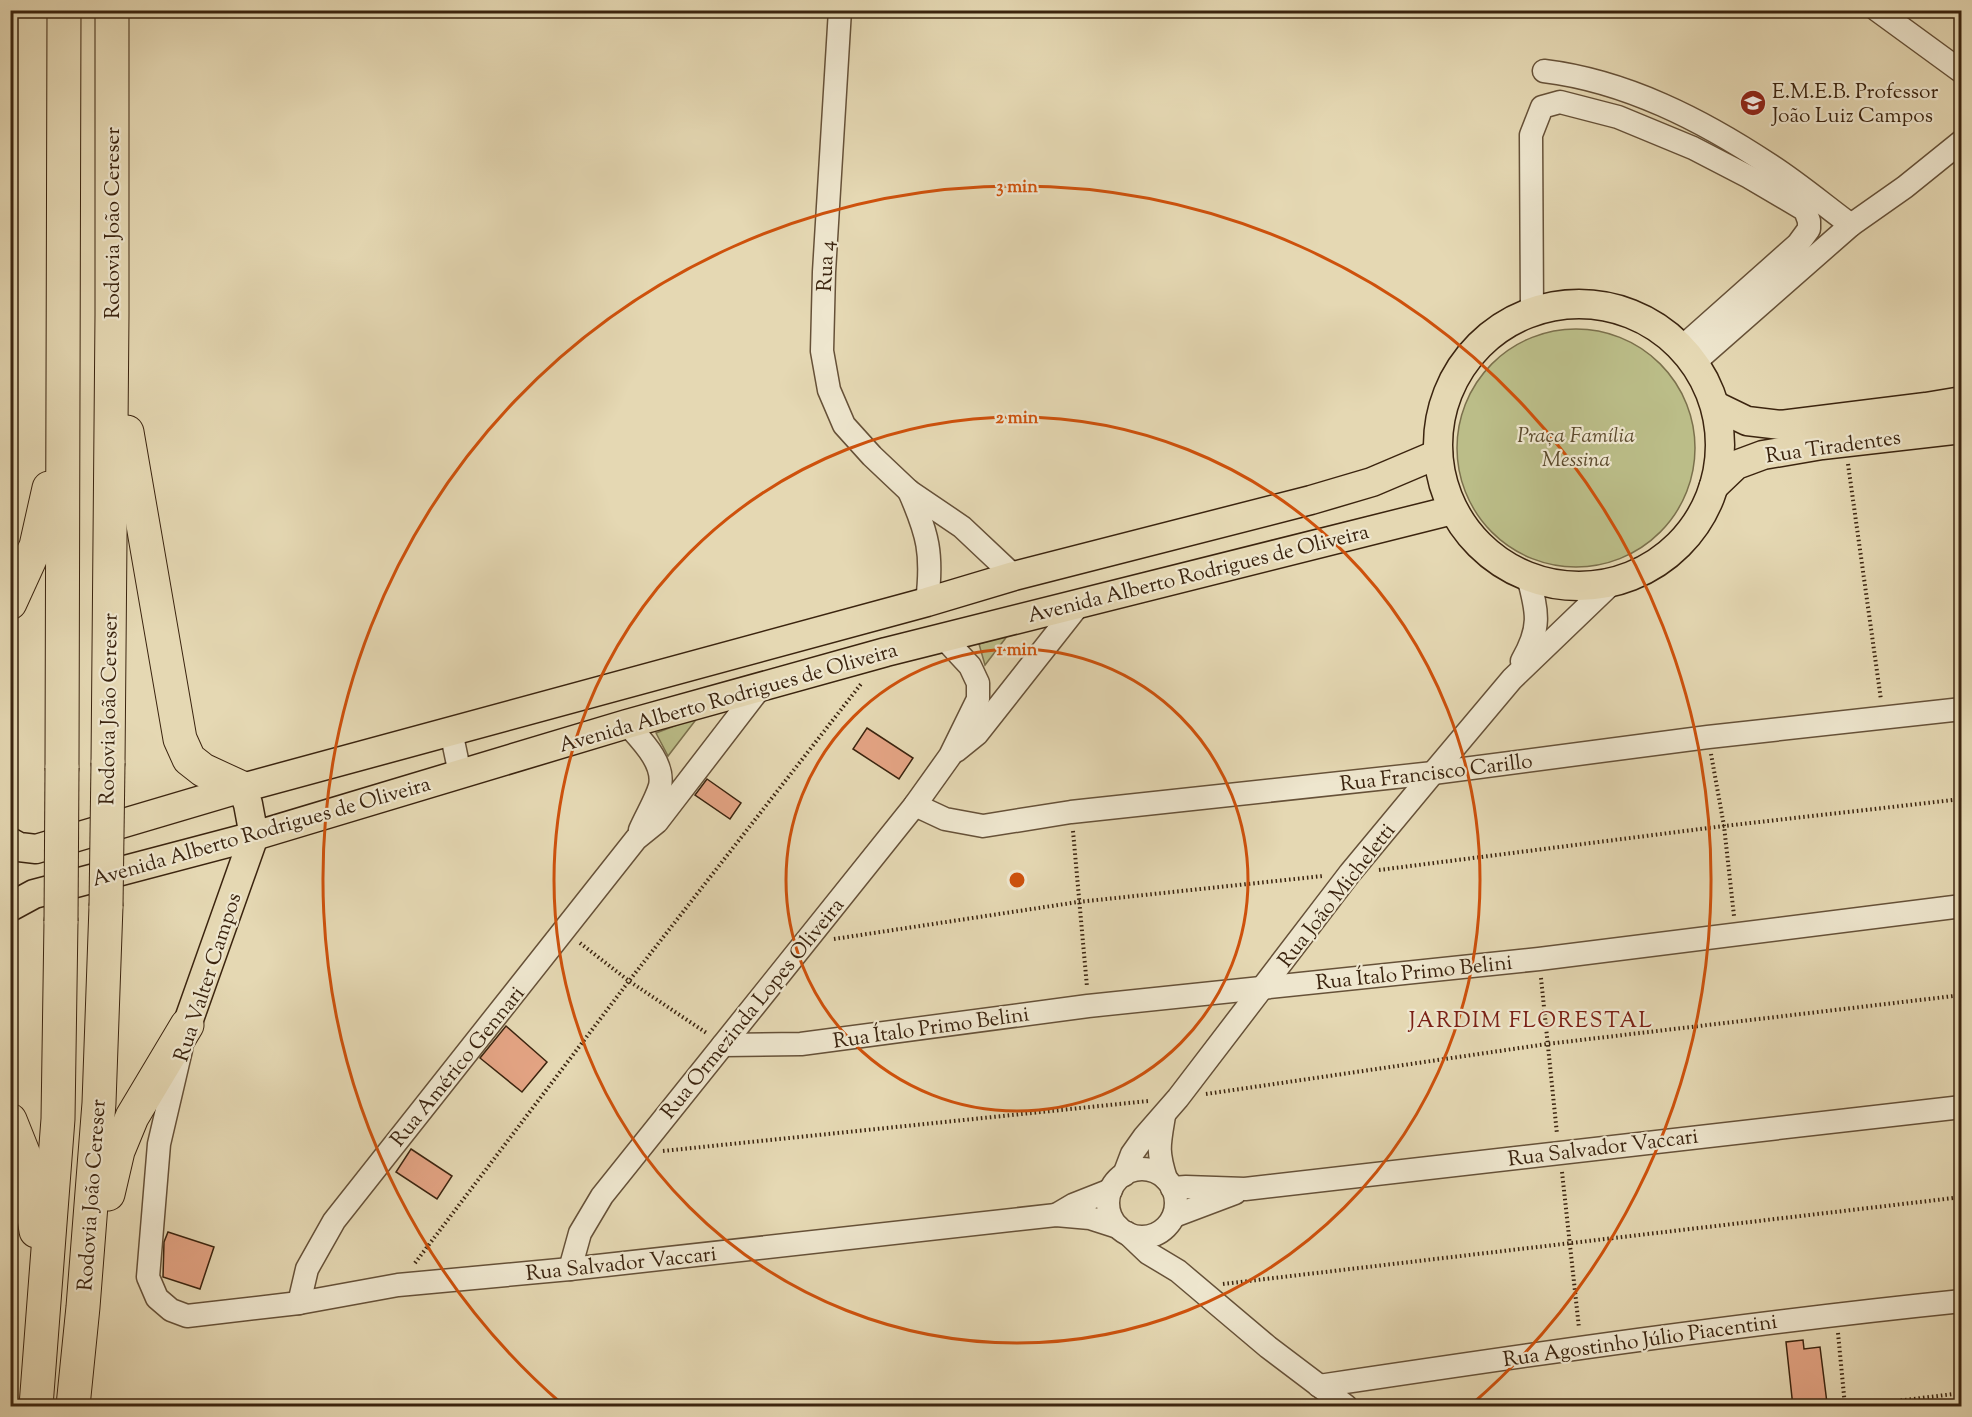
<svg xmlns="http://www.w3.org/2000/svg" width="1972" height="1417" font-family="'Sorts Mill Goudy',serif">
  <rect width="100%" height="100%" fill="#e5d8b3"/>
  <filter id="stains"><feTurbulence type="fractalNoise" baseFrequency=".00333" numOctaves="4"/><feColorMatrix values="0 0 0 0 .2 0 0 0 0 .09 0 0 0 0 .02 0 0 0 .5 -.17"/></filter>
  <radialGradient id="worn" r=".72"><stop offset=".6" stop-color="#630" stop-opacity="0"/><stop offset="1" stop-color="#630" stop-opacity=".3"/></radialGradient>
  <g fill="#bbbd88" stroke="#7b704c" stroke-width="1.5">
    <circle cx="1576" cy="448" r="119"/>
    <path d="M 1008,635 L 985,665 L 979,644 Z"/>
    <path d="M 698,717 L 668,756 L 656,733 Z"/>
  </g>
  <g fill="#e4a484" stroke="#3b240f" stroke-width="1.5">
    <path d="M 867,728 L 913,758 L 899,779 L 853,749 Z"/>
    <path d="M 707,779 L 741,803 L 730,819 L 695,795 Z"/>
    <path d="M 506,1026 L 547,1062 L 522,1092 L 480,1058 Z"/>
    <path d="M 411,1149 L 452,1176 L 437,1199 L 396,1172 Z"/>
    <path d="M 168,1232 L 214,1247 L 200,1289 L 163,1277 L 164,1242 Z"/>
    <path d="M 1803,1340 L 1804,1349 L 1820,1347 L 1827,1403 L 1793,1407 L 1786,1342 Z"/>
  </g>
  <g fill="none" stroke-linecap="round" stroke-linejoin="round">
    <g stroke="#665138" stroke-width="25">
      <g id="minor">
        <path d="M 840,10 L 824,272 L 822,351 L 829,390 L 844,425 L 872,456 L 909,491 L 962,527 L 1014,576"/>
        <path d="M 1877,10 L 1962,72"/>
        <path d="M 1544,71 C 1626,81 1702,120 1770,165 C 1798,183 1824,205 1851,225"/>
        <path d="M 1532,311 L 1531,135 L 1542,107 L 1560,102 L 1618,117 L 1693,148 L 1749,177 L 1805,210 L 1809,221 L 1809,229 L 1798,244 L 1681,348"/>
        <path d="M 1695,362 L 1851,225 L 1905,187 L 1962,141"/>
        <path d="M 909,491 C 928,534 933,554 927,602"/>
        <path d="M 1522,661 C 1541,628 1538,613 1528,577"/>
        <path d="M 627,724 C 641,740 665,763 660,786 C 656,800 646,816 640,830"/>
        <path d="M 451,731 L 460,774"/>
        <path d="M 956,751 L 977,734 L 1081,602"/>
        <path d="M 915,805 L 945,819 L 983,826 L 1071,812 L 1433,773 L 1708,737 L 1962,709"/>
        <path d="M 723,1045 L 801,1044 L 1088,1006 L 1539,959 L 1962,906"/>
        <path d="M 181,1050 L 159,1144 L 148,1277 L 157,1298 L 171,1310 L 187,1316 L 299,1303 L 398,1285 L 570,1269 L 1056,1215 L 1090,1218 L 1118,1227"/>
        <path d="M 1164,1116 C 1159,1145 1157,1151 1166,1179"/>
        <circle cx="1142" cy="1203" r="34"/>
        <path d="M 1124,1175 L 1132,1154 L 1144,1137 L 1178,1098 L 1350,873 L 1433,773 L 1512,679 L 1613,582"/>
        <path d="M 1172,1188 L 1186,1187 L 1245,1189 L 1962,1107"/>
        <path d="M 1056,1215 L 1073,1205 L 1111,1190"/>
        <path d="M 1174,1216 L 1235,1193"/>
        <path d="M 1127,1233 L 1148,1253 L 1178,1271 L 1268,1347 L 1346,1406"/>
        <path d="M 570,1269 L 580,1233 L 602,1196 L 915,805 L 950,756 L 978,699 L 978,683 L 970,666 L 944,638"/>
        <path d="M 299,1303 L 307,1269 L 334,1221 L 636,839 L 657,822 L 760,688"/>
        <path d="M 1319,1386 C 1533,1354 1747,1323 1962,1301"/>
      </g>
    </g>
    <g stroke="#3b240f" stroke-width="31">
      <g id="major">
        <circle cx="1579" cy="445" r="141"/>
        <path d="M 1716,406 L 1747,421 L 1781,425 L 1926,407 L 1962,401"/>
        <path d="M 1714,486 L 1736,465 L 1763,455 L 1822,445 L 1962,429"/>
        <path d="M 10,842 L 19,847 L 36,849 L 242,788 L 927,602 L 1014,576 L 1311,500 L 1372,482 L 1438,454"/>
        <path d="M 10,907 L 34,894 L 254,836 L 627,724 L 886,652 L 1453,510"/>
        <path d="M 187,1025 L 254,836 L 248,804 L 242,788"/>
      </g>
    </g>
    <g stroke="#3b240f" stroke-width="35">
      <g id="highway">
        <path d="M 127,432 L 180,739 L 189,759 L 203,770 L 242,788"/>
        <path d="M 10,603 L 36,546 L 49,488"/>
        <path d="M 108,763 L 112,315 L 112,10"/>
        <path d="M 62,768 L 64,10"/>
        <path d="M 10,1120 L 24,1155 L 36,1231"/>
        <path d="M 108,1194 L 118,1151 L 132,1117 L 187,1025"/>
        <path d="M 36,1406 L 58,1119 L 61,921"/>
        <path d="M 73,1406 L 83,1307 L 99,1103 L 106,906"/>
      </g>
    </g>
    <g stroke="#3b240f" stroke-width="4" stroke-dasharray="1.5 3" stroke-linecap="butt">
      <path d="M 1848,464 L 1881,700"/>
      <path d="M 1711,754 L 1724,826 L 1734,916"/>
      <path d="M 1073,831 L 1087,987"/>
      <path d="M 1379,870 L 1724,826 L 1962,799"/>
      <path d="M 834,939 L 1078,902 L 1323,876"/>
      <path d="M 580,943 L 629,981 L 708,1034"/>
      <path d="M 1541,978 L 1557,1134"/>
      <path d="M 1206,1094 L 1547,1044 L 1962,995"/>
      <path d="M 663,1151 L 1148,1101"/>
      <path d="M 1562,1172 L 1579,1328"/>
      <path d="M 415,1263 L 629,981 L 861,684"/>
      <path d="M 1223,1284 L 1962,1197"/>
      <path d="M 1838,1333 L 1845,1406"/>
      <path d="M 1856,1406 L 1962,1393"/>
    </g>
    <use href="#minor" stroke="#eee6ce" stroke-width="22"/>
    <use href="#major" stroke="#e5d8b3" stroke-width="28"/>
    <use href="#highway" stroke="#e5d8b3" stroke-width="33"/>
    <g stroke="#3b240f" stroke-width="35" stroke-linecap="butt">
      <g id="highway-bridge">
        <path d="M 106,906 L 108,763"/>
        <path d="M 61,921 L 62,768"/>
      </g>
    </g>
    <use href="#highway-bridge" stroke="#e5d8b3" stroke-width="33"/>
  </g>
  <g fill="none" stroke="#ce510c" stroke-width="3">
    <circle cx="1017" cy="880" r="231"/>
    <circle cx="1017" cy="880" r="463"/>
    <path d="M562 1404A694 694 0 1 1 1472 1404"/>
  </g>
  <defs>
    <g id="school-disc" transform="scale(1.35)"><circle r="9.5" fill="#8f2418" stroke="#eee6ce"/><path d="M0-5L7-2L0 1L-7-2ZM-4 1L0 2.5L4 1V4Q0 6-4 4Z" fill="#fff"/></g>
  </defs>
  <g fill-rule="evenodd">
    <use href="#school-disc" x="1753" y="103"/>
  </g>
  <g text-anchor="middle" stroke-width="4.5" stroke-linejoin="round" paint-order="stroke">
    <g font-size="21" fill="#3b240f" stroke="#eee6ce" text-anchor="start">
      <text x="1772" y="98">E.M.E.B. Professor<tspan x="1772" dy="24">João Luiz Campos</tspan></text>
    </g>
    <g font-size="21" fill="#3b240f" stroke="#eee6ce">
      <text transform="translate(112 223) rotate(-90)" y="7">Rodovia João Cereser</text>
      <text transform="translate(825 266) rotate(-87)" y="7">Rua 4</text>
      <text transform="translate(1833 446) rotate(-8)" y="7">Rua Tiradentes</text>
      <text transform="translate(1198 573) rotate(-14)" y="7">Avenida Alberto Rodrigues de Oliveira</text>
      <text transform="translate(728 697) rotate(-16)" y="7">Avenida Alberto Rodrigues de Oliveira</text>
      <text transform="translate(108 709) rotate(-89)" y="7">Rodovia João Cereser</text>
      <text transform="translate(1436 772) rotate(-7)" y="7">Rua Francisco Carillo</text>
      <text transform="translate(261 831) rotate(-16)" y="7">Avenida Alberto Rodrigues de Oliveira</text>
      <text transform="translate(1336 895) rotate(-52)" y="7">Rua João Micheletti</text>
      <text transform="translate(1414 972) rotate(-6)" y="7">Rua Ítalo Primo Belini</text>
      <text transform="translate(207 977) rotate(-72)" y="7">Rua Valter Campos</text>
      <text transform="translate(752 1008) rotate(-51)" y="7">Rua Ormezinda Lopes Oliveira</text>
      <text transform="translate(931 1027) rotate(-8)" y="7">Rua Ítalo Primo Belini</text>
      <text transform="translate(457 1066) rotate(-51)" y="7">Rua Américo Gennari</text>
      <text transform="translate(1603 1147) rotate(-7)" y="7">Rua Salvador Vaccari</text>
      <text transform="translate(91 1195) rotate(-86)" y="7">Rodovia João Cereser</text>
      <text transform="translate(621 1263) rotate(-6)" y="7">Rua Salvador Vaccari</text>
      <text transform="translate(1640 1340) rotate(-8)" y="7">Rua Agostinho Júlio Piacentini</text>
    </g>
    <g font-size="21" font-style="italic" fill="#5b4a2d" stroke="#eee6ce">
      <text x="1576" y="442">Praça Família<tspan x="1576" dy="24">Messina</tspan></text>
    </g>
    <g font-size="22" letter-spacing="1.5" fill="#7a1f14" stroke="#eee6ce">
      <text x="1531" y="1027">JARDIM FLORESTAL</text>
    </g>
  </g>
  <circle cx="1017" cy="880" r="9" fill="#ce510c" stroke="#eee6ce" stroke-width="3"/>
  <g font-size="18" text-anchor="middle" font-weight="bold" fill="#ce510c" stroke="#eee6ce" stroke-width="4.5" stroke-linejoin="round" paint-order="stroke">
    <text x="1017" y="192">3 min</text>
    <text x="1017" y="423">2 min</text>
    <text x="1017" y="655">1 min</text>
  </g>
  <rect width="1972" height="1417" fill="none" stroke="#e5d8b3" stroke-width="36"/>
  <rect x="12" y="12" width="1948" height="1393" fill="none" stroke="#3b240f" stroke-width="3"/>
  <rect x="18" y="18" width="1936" height="1381" fill="none" stroke="#3b240f" stroke-width="1.5"/>
  <rect width="100%" height="100%" filter="url(#stains)"/>
  <rect width="100%" height="100%" fill="url(#worn)"/>
</svg>
